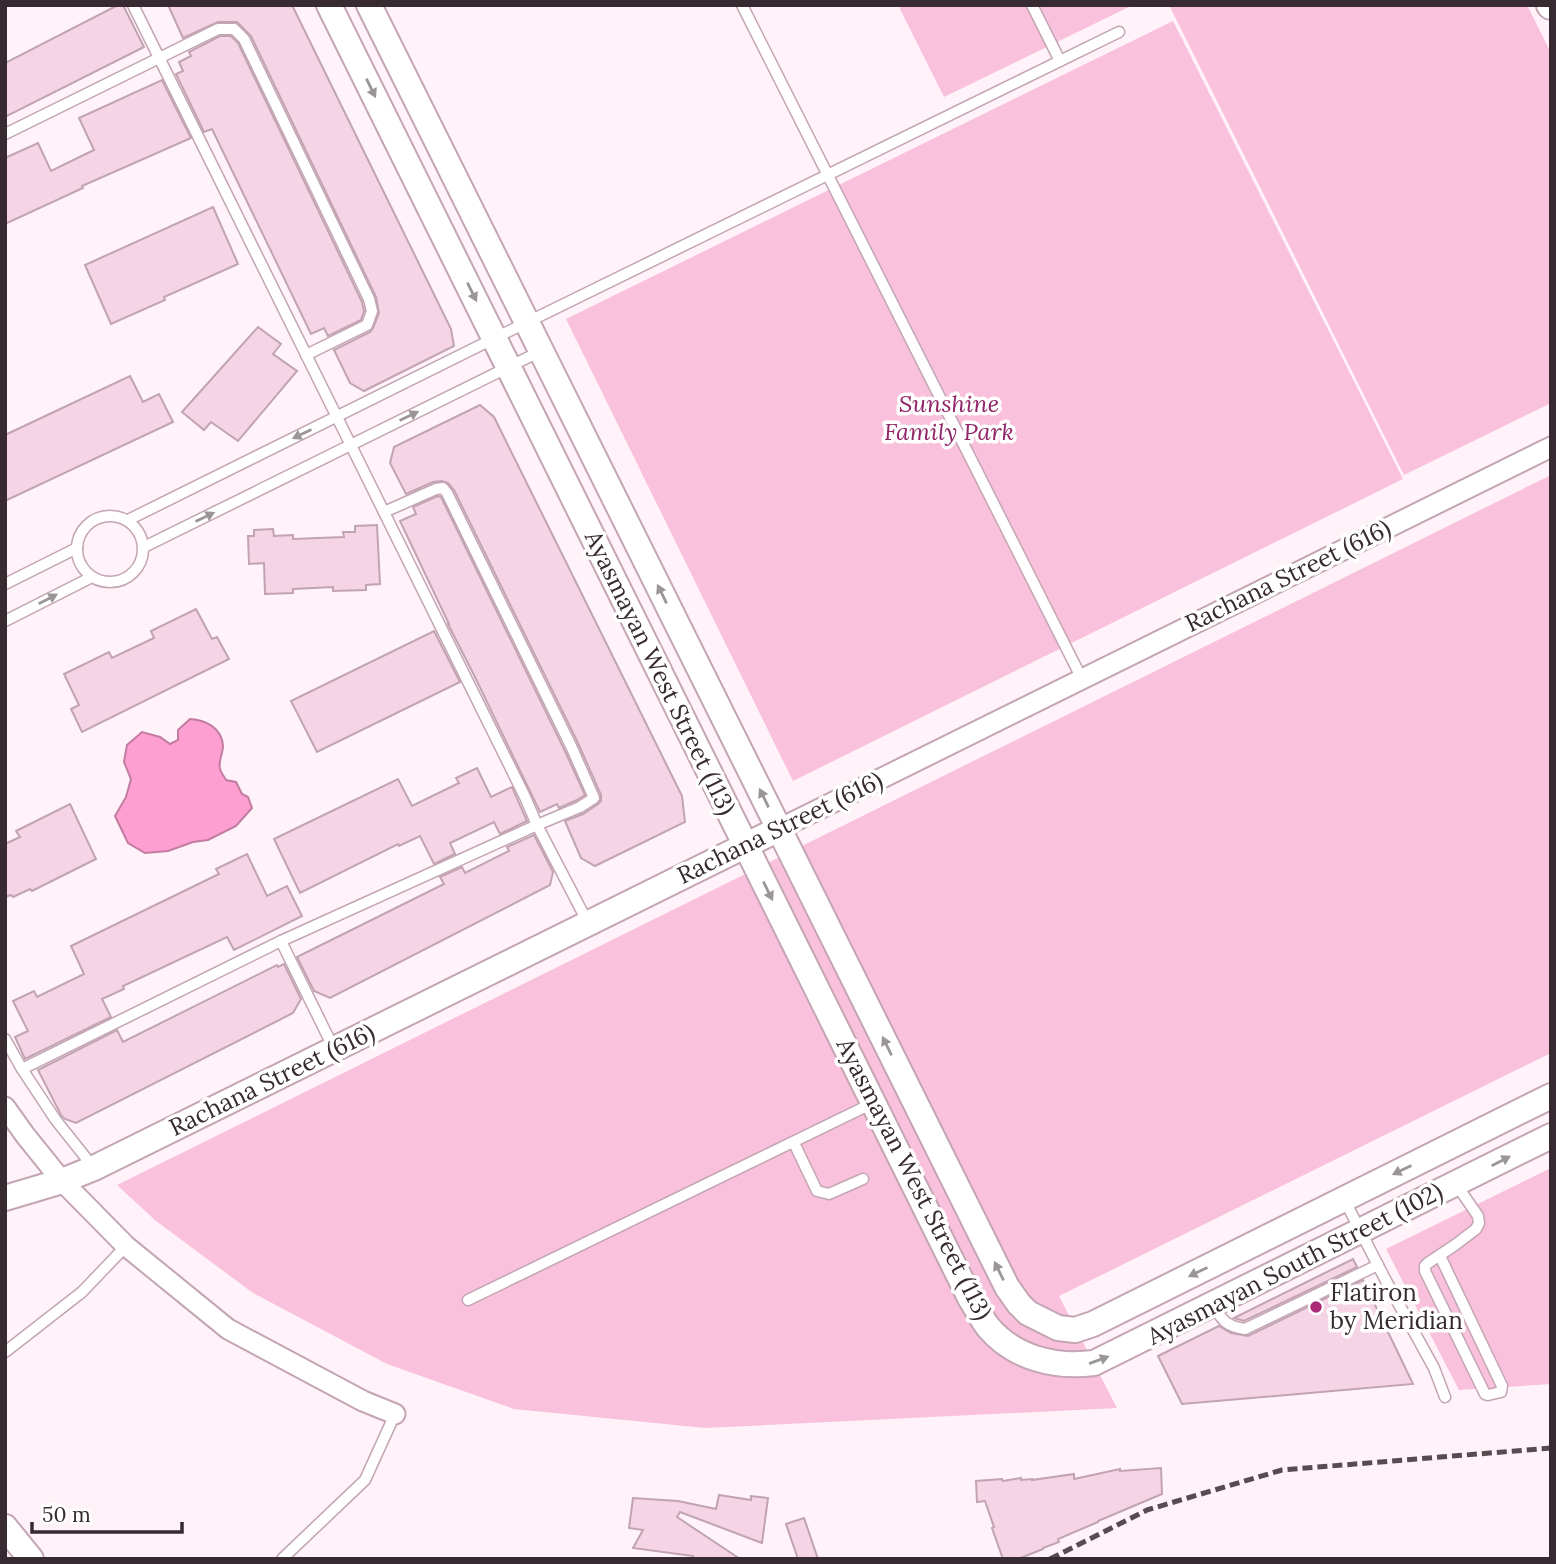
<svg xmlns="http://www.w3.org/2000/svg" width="1556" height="1564" font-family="Lora,serif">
  <rect width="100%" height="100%" fill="#fff2f8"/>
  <g fill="#fac1dd">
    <path d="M 898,5 L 1133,5 L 944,97 Z"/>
    <path d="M 1169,5 L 1527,5 L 1551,53 L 1551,403 L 1404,475 Z"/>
    <path d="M 1173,21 L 1403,479 L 793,781 L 566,319 Z"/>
    <path d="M 1551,475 L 1551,1053 L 1059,1296 L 1117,1408 L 705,1428 L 514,1409 L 387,1364 L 253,1293 L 156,1221 L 117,1185 Z"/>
    <path d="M 1551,1168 L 1551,1384 L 1459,1390 L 1386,1249 Z"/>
  </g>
  <path fill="#fe9fd1" stroke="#c27ca1" stroke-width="2" d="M 190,719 C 206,720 222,728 223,746 C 223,753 218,762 220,769 C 221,773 224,776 226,780 L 236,782 L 242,794 L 248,797 L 252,808 L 236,826 L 208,840 L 193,842 L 168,851 L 145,853 L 128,843 L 115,816 L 126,797 L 131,779 L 124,762 L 127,745 L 142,732 L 160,737 L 170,744 L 178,740 L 178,730 Z"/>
  <g fill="#f5d5e5" stroke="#c1a3b2" stroke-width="2">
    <path d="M 118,5 L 123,5 L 144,47 L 5,117 L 5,63 Z"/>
    <path d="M 168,5 L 292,5 L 451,329 L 454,346 L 364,391 L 350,383 L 334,350 L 370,332 L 373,328 L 379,313 L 376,297 L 251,36 L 237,22 L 218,22 L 183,38 Z"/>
    <path d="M 220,36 L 231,36 L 238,43 L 362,302 L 364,311 L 361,320 L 328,336 L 324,328 L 311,334 L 212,129 L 204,132 L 176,74 L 183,71 L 179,62 L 191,56 L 189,52 Z"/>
    <path d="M 162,80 L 191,138 L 82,186 L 83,188 L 5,224 L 5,158 L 38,143 L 51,171 L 94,150 L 79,118 Z"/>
    <path d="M 213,207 L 238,264 L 164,297 L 165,300 L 111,324 L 85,265 Z"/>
    <path d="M 258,327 L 281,344 L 273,354 L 297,371 L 238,441 L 211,422 L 204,430 L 182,412 Z"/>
    <path d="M 130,376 L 143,402 L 159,394 L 173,422 L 5,501 L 5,435 Z"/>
    <path d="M 480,405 L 494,417 L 682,796 L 685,822 L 595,866 L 581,858 L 565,821 L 583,814 L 598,804 L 601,801 L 601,795 L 578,743 L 454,490 L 448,483 L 442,481 L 433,482 L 406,494 L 390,463 L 394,447 Z"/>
    <path d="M 438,496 L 441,497 L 564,749 L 585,795 L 577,800 L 559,808 L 557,804 L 540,812 L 474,675 L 448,624 L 449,624 L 400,521 L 416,514 L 413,507 Z"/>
    <path d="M 377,525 L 380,584 L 366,585 L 366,590 L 333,591 L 333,587 L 293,589 L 293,593 L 265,594 L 264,563 L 249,564 L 248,536 L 254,536 L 254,530 L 273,529 L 274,536 L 293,535 L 293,539 L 344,537 L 343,532 L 355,532 L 355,526 Z"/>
    <path d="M 196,609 L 212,639 L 217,637 L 229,659 L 82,732 L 71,709 L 79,705 L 64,674 L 109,652 L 112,658 L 154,638 L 151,631 Z"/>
    <path d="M 434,631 L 460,682 L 317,752 L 291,701 Z"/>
    <path d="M 477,768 L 491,797 L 512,787 L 527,821 L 500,834 L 494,822 L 450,843 L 455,854 L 434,864 L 420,836 L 399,846 L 398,844 L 300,893 L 274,839 L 398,779 L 412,806 L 459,783 L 456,778 Z"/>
    <path d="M 70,804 L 96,859 L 32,891 L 30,889 L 13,897 L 11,895 L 5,897 L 5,844 L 20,837 L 16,831 Z"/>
    <path d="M 534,835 L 553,872 L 550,885 L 330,998 L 314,991 L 297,957 L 444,884 L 440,877 L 462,867 L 465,873 L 509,851 L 507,847 Z"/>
    <path d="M 247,854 L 267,896 L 287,886 L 302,916 L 234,950 L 227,937 L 123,986 L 124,989 L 102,999 L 111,1017 L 25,1059 L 15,1037 L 28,1031 L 13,1001 L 34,991 L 37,997 L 84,974 L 71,946 L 219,874 L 216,869 Z"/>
    <path d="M 284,964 L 301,999 L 293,1013 L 76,1123 L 65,1119 L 61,1115 L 38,1070 L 117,1030 L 123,1042 L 277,965 L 278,967 Z"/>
    <path d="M 1353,1259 L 1357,1267 L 1244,1321 L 1234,1318 Z"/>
    <path d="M 1363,1280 L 1413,1384 L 1182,1404 L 1158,1356 L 1219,1326 L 1231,1333 L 1248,1336 Z"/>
    <path d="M 1161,1468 L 1162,1494 L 1098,1521 L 1098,1522 L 1058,1539 L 1059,1542 L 1043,1548 L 1043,1549 L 1018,1559 L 1003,1559 L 992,1528 L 994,1527 L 985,1501 L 977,1502 L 976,1481 L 1002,1479 L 1003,1481 L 1021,1478 L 1021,1480 L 1032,1479 L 1032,1480 L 1074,1474 L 1074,1479 L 1120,1469 L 1120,1471 Z"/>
    <path d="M 719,1495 L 751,1500 L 751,1496 L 768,1498 L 762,1543 L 680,1512 L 677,1517 L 740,1559 L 691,1559 L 693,1556 L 633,1548 L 643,1530 L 629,1528 L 633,1498 L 678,1501 L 716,1509 Z"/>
    <path d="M 804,1518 L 818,1559 L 798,1559 L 786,1524 Z"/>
  </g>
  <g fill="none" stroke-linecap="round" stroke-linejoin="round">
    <g stroke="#c3a5b3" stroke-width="13">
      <g id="service">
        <path d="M 133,5 L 525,797 L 537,825 L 588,923"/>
        <path d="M 742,5 L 1082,679"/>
        <path d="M 1032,5 L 1060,61"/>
        <path d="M 5,134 L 218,29 L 234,29 L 244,39 L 369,299 L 372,311 L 367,325 L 306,355"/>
        <circle cx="110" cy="549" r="33"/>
        <path d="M 128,520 L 495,338 L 1119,32"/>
        <path d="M 144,547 L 541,351"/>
        <path d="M 5,584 L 77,548"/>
        <path d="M 5,621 L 92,577"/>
        <path d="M 281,941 L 334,1049"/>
        <path d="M 5,1039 L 22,1069 L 55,1119 L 94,1168"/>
        <path d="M 22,1069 L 281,941 L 537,825 L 580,807 L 594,798 L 571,746 L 447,493 L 443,488 L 436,489 L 384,512"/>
        <path d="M 794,1143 L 817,1191 L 829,1194 L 863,1179"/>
        <path d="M 1344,1199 L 1385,1279 L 1434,1368 L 1445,1397"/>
        <path d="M 1440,1256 L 1502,1386 L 1501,1392 L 1488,1395 L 1485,1394 L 1425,1271 L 1425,1266 L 1428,1263 L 1455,1245 L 1476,1229 L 1479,1223 L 1478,1216 L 1456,1184"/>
        <path d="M 468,1300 L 873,1103"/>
        <path d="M 1213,1306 C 1223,1321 1226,1326 1245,1329 L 1378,1265"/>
        <path d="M 5,1352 L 82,1292 L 126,1246"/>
        <path d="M 282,1559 L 365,1480 L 395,1414"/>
      </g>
    </g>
    <g stroke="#c3a5b3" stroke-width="23">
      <g id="minor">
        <path d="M 779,829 L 1551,447"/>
        <path d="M 5,1107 L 25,1135 L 62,1181 L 126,1246 L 228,1329 L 363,1401 L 395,1414"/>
      </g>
    </g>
    <g stroke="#c3a5b3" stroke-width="28">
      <g id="tertiary">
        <path d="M 329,5 L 970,1298 C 976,1307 981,1318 988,1327 C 1014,1358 1055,1368 1094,1363 L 1551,1136"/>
        <path d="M 369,5 L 1007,1287 L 1019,1304 L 1028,1313 L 1058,1328 L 1075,1330 L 1093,1324 L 1551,1096"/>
        <path d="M 5,1198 L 62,1181 L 94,1168 L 779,829"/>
        <path d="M 5,1527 L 31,1559"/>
      </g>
    </g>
    <g stroke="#c3a5b3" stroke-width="30">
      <path id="secondary" d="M 1550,5 L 1551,6"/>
    </g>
    <use href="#service" stroke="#fff" stroke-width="10"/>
    <use href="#minor" stroke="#fff" stroke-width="19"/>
    <use href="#tertiary" stroke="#fff" stroke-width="24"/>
    <use href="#secondary" stroke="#fff" stroke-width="26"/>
    <path stroke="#574b51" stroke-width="5" stroke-dasharray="10 5" stroke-linecap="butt" d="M 1050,1559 L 1147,1510 L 1282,1470 L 1551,1448"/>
  </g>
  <defs><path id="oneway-solid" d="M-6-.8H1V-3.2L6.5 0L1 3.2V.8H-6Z" transform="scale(1.75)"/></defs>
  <g fill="#9b9598">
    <use href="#oneway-solid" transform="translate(371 88) rotate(64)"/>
    <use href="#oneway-solid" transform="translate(472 292) rotate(64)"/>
    <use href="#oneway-solid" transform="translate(409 416) rotate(-26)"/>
    <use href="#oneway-solid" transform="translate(302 434) rotate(154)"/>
    <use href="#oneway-solid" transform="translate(205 517) rotate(-26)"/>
    <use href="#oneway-solid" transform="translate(662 594) rotate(-116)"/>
    <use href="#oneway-solid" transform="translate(48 599) rotate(-27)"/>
    <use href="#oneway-solid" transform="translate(764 798) rotate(-116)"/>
    <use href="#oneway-solid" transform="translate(768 891) rotate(64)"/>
    <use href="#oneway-solid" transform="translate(887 1046) rotate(-116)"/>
    <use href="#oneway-solid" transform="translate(1501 1161) rotate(-27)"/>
    <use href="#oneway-solid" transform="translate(1402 1170) rotate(154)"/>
    <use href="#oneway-solid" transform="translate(999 1271) rotate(-116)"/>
    <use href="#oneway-solid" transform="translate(1198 1272) rotate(154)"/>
    <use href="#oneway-solid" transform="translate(1099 1360) rotate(-20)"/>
  </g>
  <circle fill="#a92a79" stroke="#fff" stroke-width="2.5" cx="1316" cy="1307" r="7"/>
  <g text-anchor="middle" stroke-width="7" stroke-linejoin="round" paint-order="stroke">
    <g font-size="24" font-style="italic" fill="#912567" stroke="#fff">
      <text x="949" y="412">Sunshine<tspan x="949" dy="28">Family Park</tspan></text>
    </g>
    <g font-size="24" fill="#372b31" stroke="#fff">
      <text transform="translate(1288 576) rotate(-26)" y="8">Rachana Street (616)</text>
      <text transform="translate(660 673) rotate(64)" y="8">Ayasmayan West Street (113)</text>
      <text transform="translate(780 828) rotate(-26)" y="8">Rachana Street (616)</text>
      <text transform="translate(272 1080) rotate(-26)" y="8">Rachana Street (616)</text>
      <text transform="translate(914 1179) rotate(63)" y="8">Ayasmayan West Street (113)</text>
      <text transform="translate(1295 1264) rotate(-27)" y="8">Ayasmayan South Street (102)</text>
    </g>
    <g font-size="24" fill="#372b31" stroke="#fff" text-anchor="start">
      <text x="1330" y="1301">Flatiron<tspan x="1330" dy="28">by Meridian</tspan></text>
    </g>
  </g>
  <rect width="1556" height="1564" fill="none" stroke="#372b31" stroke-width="14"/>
  <path d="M32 1522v10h150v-10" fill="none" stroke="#372b31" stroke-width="3.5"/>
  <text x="42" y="1522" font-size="21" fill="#372b31" stroke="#ffffff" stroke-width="5" paint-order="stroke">50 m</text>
</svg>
